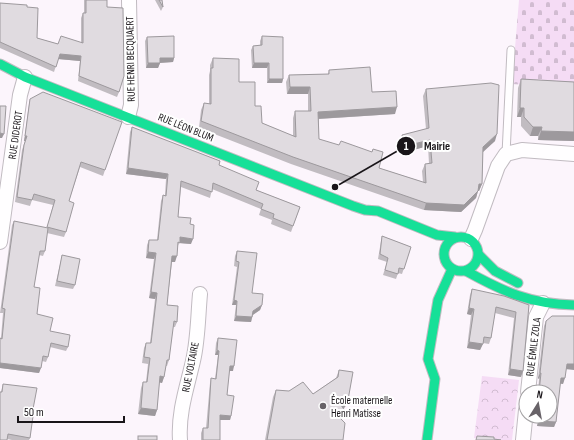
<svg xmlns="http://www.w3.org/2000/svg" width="574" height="440" font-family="'Sofia Sans Condensed',sans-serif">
  <defs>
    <pattern id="forest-crowns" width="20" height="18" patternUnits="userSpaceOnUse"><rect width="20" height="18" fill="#f5dcf5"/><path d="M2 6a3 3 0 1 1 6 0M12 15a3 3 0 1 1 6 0" fill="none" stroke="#d1bcd1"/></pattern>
    <pattern id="cemetery-stones" width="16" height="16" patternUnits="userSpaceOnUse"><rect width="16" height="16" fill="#f5dcf5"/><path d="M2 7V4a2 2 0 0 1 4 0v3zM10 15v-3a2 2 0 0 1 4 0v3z" fill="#d1bcd1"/></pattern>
  </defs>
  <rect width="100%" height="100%" fill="#fcf5fc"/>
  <path fill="url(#forest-crowns)" d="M 482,376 L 519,380 L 512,440 L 488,440 L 474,438 Z"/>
  <path fill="url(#cemetery-stones)" d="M 519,0 L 574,0 L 574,88 L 512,84 Z"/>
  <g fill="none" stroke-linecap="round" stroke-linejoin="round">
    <g stroke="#c1bbc1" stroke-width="9">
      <path id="lane" d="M 506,154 L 511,50"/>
    </g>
    <g stroke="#c1bbc1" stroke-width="16">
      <g id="street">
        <path d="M 128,117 L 131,105 L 129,0"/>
        <path d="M 471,239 L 475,230 L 498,166 L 506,154 L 522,150 L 574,154"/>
        <path d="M 0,242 L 20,95 L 25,77"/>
        <path d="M 528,392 L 536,317 L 543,303"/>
        <path d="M 180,440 C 178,413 187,387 193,361 C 198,340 198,316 200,294"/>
        <path d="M 523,440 L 526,410"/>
      </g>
    </g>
    <g stroke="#c1bbc1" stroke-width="11">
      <g id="fast">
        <path d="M 0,64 L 25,77 L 353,206 L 365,210 L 378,211 L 437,235 L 455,237"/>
        <circle cx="461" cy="254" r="17"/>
        <path d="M 479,255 L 495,271 L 518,283"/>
        <path d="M 466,271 C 504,292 530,304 574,305"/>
        <path d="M 427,440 L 435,379 L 428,359 L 438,300 L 452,269"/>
      </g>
    </g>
    <use href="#lane" stroke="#fffeff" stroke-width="7"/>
    <use href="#street" stroke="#fffeff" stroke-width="14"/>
    <use href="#fast" stroke="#16e098" stroke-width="9"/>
  </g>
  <g fill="#c1bcc1">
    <path d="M 84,0 L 107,0 L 107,7 L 119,92 L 117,97 L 78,81 L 80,61 L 58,59 L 54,72 L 0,48 L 0,3 L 27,7 L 37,38 L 58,44 L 81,43 L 81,18 L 83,13 L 84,13 Z"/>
    <path d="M 155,0 L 162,0 L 163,7 L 161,11 Z"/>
    <path d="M 262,36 L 283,79 L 282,83 L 267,83 L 267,68 L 252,68 L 251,50 L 253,46 L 260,45 L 260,41 Z"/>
    <path d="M 147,37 L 174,58 L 173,62 L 160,63 L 158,68 L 146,68 L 145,41 Z"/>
    <path d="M 213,58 L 239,82 L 255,106 L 262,123 L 293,136 L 293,118 L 295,111 L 308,111 L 308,94 L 287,94 L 286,82 L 289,75 L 328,74 L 329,70 L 372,92 L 395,114 L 319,119 L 319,139 L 379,168 L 423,182 L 422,171 L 425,164 L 429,164 L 428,146 L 402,153 L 400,142 L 402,135 L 426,129 L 423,96 L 426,89 L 495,141 L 483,151 L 482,184 L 479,191 L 478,191 L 476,198 L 461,212 L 424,210 L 291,164 L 199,128 L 201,110 L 204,103 L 209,104 L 209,75 L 210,71 L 210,65 Z"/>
    <path d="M 521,79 L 574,82 L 574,141 L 538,140 L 538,136 L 530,136 L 521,126 L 521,117 L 517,117 L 518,88 Z"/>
    <path d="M 30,99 L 105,170 L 103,176 L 80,167 L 69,201 L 66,232 L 64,237 L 47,233 L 45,251 L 43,256 L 39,255 L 34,287 L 37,314 L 50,331 L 68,347 L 66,351 L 50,347 L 48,357 L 46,362 L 42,361 L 39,373 L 0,368 L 0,338 L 1,338 L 3,313 L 0,313 L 12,225 L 14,221 L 47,228 L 53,205 L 32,200 L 30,206 L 15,202 L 22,150 L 25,141 L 24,141 L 29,104 Z"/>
    <path d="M 132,127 L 219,165 L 256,190 L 300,207 L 291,232 L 271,224 L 272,220 L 259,215 L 261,209 L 212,189 L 210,198 L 181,187 L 178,217 L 190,224 L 191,244 L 179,243 L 177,248 L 175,262 L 172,262 L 167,305 L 177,322 L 175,327 L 173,327 L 169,360 L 167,366 L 166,366 L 164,377 L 162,383 L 159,382 L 157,410 L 155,416 L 138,414 L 141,388 L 143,382 L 146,382 L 148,364 L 142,363 L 144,348 L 146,343 L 150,343 L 155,299 L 149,298 L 154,259 L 146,258 L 147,245 L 149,240 L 157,240 L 161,201 L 163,195 L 165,195 L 166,179 L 126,174 L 130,132 Z"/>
    <path d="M 382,236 L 411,247 L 402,274 L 398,273 L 396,279 L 383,275 L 387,262 L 378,259 L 381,241 Z"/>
    <path d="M 237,251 L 252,293 L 262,305 L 260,310 L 253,315 L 251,322 L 234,321 L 236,305 L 232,305 L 237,267 L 234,266 L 235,256 Z"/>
    <path d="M 62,255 L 75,285 L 73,289 L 55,286 L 61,260 Z"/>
    <path d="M 472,289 L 529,305 L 521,377 L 508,375 L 514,318 L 495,313 L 491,338 L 489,344 L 483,343 L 480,350 L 467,348 L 471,315 L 467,314 L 470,295 Z"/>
    <path d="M 546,321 L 566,369 L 563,384 L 560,384 L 556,422 L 554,427 L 537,426 L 538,416 L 550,416 L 550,392 L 538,392 L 539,379 L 538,378 L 544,326 Z"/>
    <path d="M 218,338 L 233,371 L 229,371 L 227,395 L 231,416 L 230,420 L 220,420 L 220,440 L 201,440 L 201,433 L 203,428 L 206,428 L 210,383 L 211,378 L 215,379 L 218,355 L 215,355 L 216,343 Z"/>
    <path d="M 339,370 L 348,400 L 345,407 L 344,408 L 345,411 L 343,418 L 341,419 L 343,440 L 265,440 L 273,397 L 276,390 L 313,394 L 336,378 Z"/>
    <path d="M 3,384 L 33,409 L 30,438 L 29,440 L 12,440 L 7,439 L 1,392 Z"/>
  </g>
  <g fill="#9d999d">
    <path d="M 60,54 L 81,56 L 80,61 L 58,59 Z"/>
    <path d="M 160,58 L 174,58 L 173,62 L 158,63 Z"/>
    <path d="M 148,63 L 160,63 L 158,68 L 146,68 Z"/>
    <path d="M 254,63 L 269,63 L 267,68 L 252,68 Z"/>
    <path d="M 269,79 L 283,79 L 282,83 L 267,83 Z"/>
    <path d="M 290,87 L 310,87 L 308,94 L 287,94 Z"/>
    <path d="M 397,107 L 395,114 L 316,119 L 318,112 Z"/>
    <path d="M 520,108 L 524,108 L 521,117 L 517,117 Z"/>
    <path d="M 533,127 L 542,127 L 538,136 L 530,136 Z"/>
    <path d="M 541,131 L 574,132 L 574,141 L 538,140 Z"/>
    <path d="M 0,133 L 4,134 L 2,138 L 0,138 Z"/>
    <path d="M 497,134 L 495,141 L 481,154 L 483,147 Z"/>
    <path d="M 25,136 L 27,136 L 25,141 L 24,141 Z"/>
    <path d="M 430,140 L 428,146 L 402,153 L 405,146 Z"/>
    <path d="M 128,168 L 168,174 L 166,179 L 126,174 Z"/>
    <path d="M 479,184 L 482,184 L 479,191 L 476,191 Z"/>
    <path d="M 478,191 L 476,198 L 461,212 L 424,210 L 426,203 Z"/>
    <path d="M 180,237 L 193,239 L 191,244 L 179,243 Z"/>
    <path d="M 148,252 L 156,253 L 154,259 L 146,258 Z"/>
    <path d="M 172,256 L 177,256 L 175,262 L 170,262 Z"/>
    <path d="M 151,292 L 157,293 L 155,299 L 149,298 Z"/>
    <path d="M 234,300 L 237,301 L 236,305 L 232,305 Z"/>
    <path d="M 262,305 L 260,310 L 251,316 L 253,311 Z"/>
    <path d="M 469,308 L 474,309 L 471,315 L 467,314 Z"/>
    <path d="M 236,316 L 252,317 L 251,322 L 234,321 Z"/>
    <path d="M 469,342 L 483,344 L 480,350 L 467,348 Z"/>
    <path d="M 217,350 L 219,351 L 218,355 L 215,355 Z"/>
    <path d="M 0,363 L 41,368 L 39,373 L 0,368 Z"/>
    <path d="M 567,364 L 574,364 L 574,370 L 565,369 Z"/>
    <path d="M 230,366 L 234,366 L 233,371 L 228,371 Z"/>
    <path d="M 510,369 L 523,371 L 521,377 L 508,375 Z"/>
    <path d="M 540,373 L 541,373 L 539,379 L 538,378 Z"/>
    <path d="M 160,376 L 164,377 L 162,383 L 158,382 Z"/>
    <path d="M 561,378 L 565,378 L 563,384 L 559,383 Z"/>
    <path d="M 348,400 L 345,407 L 338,412 L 341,405 Z"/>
    <path d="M 141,408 L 157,410 L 155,416 L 138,414 Z"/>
    <path d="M 345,411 L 343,418 L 336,424 L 339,417 Z"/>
    <path d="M 220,415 L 231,416 L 230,420 L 218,420 Z"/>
    <path d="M 539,421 L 556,422 L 554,427 L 537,426 Z"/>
  </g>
  <g fill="#e0dbe0" stroke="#9d999d">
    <path d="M 86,0 L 107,0 L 107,7 L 123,8 L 124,76 L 119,92 L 79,76 L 81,56 L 60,54 L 56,67 L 0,42 L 0,3 L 27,5 L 27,7 L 38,8 L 37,38 L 58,44 L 61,36 L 83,43 L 83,13 L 86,13 Z"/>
    <path d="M 159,0 L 162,0 L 163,7 Z"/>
    <path d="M 174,36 L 174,58 L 160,58 L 160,63 L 148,63 L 147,37 Z"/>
    <path d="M 262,36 L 283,37 L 283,79 L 269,79 L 269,63 L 254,63 L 253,46 L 262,45 Z"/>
    <path d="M 213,58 L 239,59 L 239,82 L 255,82 L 255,106 L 261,106 L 262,123 L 296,137 L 295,111 L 311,111 L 310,87 L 290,87 L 289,75 L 329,74 L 329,70 L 370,67 L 372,92 L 396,91 L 397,107 L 318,112 L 319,139 L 339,145 L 341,141 L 372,152 L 373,149 L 383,152 L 379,168 L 426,183 L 425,164 L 432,163 L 430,140 L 405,146 L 402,135 L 429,128 L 426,89 L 491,83 L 499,85 L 497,134 L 483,147 L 482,184 L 479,184 L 478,191 L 464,205 L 426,203 L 293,157 L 201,121 L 204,103 L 211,104 L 211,68 L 213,68 Z"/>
    <path d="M 521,79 L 574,82 L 574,132 L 541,131 L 542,127 L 533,127 L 524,117 L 524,108 L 520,108 Z"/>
    <path d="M 43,92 L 122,122 L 105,170 L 81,162 L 69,201 L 74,203 L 66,232 L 47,227 L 55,200 L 34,194 L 32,200 L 17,197 L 24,145 L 27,136 L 25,136 L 30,99 Z"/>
    <path d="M 0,106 L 6,106 L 4,134 L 0,133 Z"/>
    <path d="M 132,127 L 220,161 L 219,165 L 259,182 L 256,190 L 300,207 L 293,226 L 273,218 L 274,214 L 261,209 L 263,204 L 213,183 L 212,192 L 181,181 L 178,217 L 191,218 L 190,224 L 194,225 L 193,239 L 180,237 L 180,243 L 178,242 L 177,256 L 172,256 L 167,305 L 178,306 L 177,322 L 174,321 L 169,360 L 167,360 L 164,377 L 160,376 L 157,410 L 141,408 L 143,382 L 147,382 L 150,358 L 144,357 L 146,343 L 151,343 L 157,293 L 151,292 L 156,253 L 148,252 L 149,240 L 158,240 L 163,195 L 166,196 L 168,174 L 128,168 Z"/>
    <path d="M 14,221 L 48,228 L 45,251 L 40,251 L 34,287 L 40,288 L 37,314 L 53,318 L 50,331 L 70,335 L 68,347 L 51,343 L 48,357 L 43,356 L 41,368 L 0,363 L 0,338 L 2,339 L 5,309 L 2,308 Z"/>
    <path d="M 382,236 L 411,247 L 404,269 L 399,268 L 398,274 L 385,270 L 388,258 L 380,254 Z"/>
    <path d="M 237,251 L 257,253 L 252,293 L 263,294 L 262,305 L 253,311 L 252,317 L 236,316 L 237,301 L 234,300 L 239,262 L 236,261 Z"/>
    <path d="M 62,255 L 80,259 L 75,285 L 57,281 Z"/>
    <path d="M 472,289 L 504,296 L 529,305 L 523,371 L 510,369 L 516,312 L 496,307 L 491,338 L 484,337 L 483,344 L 469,342 L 474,309 L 469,308 Z"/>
    <path d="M 552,316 L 574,316 L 574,364 L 567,364 L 565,378 L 561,378 L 556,422 L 539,421 L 540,416 L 550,416 L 550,392 L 539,392 L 541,373 L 540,373 L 546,321 Z"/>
    <path d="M 218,338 L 237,340 L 234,366 L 230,366 L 227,395 L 234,396 L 231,416 L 220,415 L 220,440 L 203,440 L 203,428 L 208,428 L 211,378 L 216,379 L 219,351 L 217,350 Z"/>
    <path d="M 339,370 L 353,372 L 348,400 L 341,405 L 345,411 L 339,417 L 345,423 L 343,440 L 267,440 L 276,390 L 289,391 L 303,382 L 313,394 L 338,377 Z"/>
    <path d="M 3,384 L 37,388 L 33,409 L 34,409 L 30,438 L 8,434 L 7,440 L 0,440 L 0,392 L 2,392 Z"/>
    <rect x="138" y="436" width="19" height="4"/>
    <path d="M 477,436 L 494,437 L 494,439 L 501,440 L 476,440 Z"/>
  </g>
  <circle fill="#686368" stroke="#fff" stroke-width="1.5" cx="323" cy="406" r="4"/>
  <g text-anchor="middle" stroke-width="4" stroke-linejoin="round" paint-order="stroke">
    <g font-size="11" fill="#191519" stroke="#fff">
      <text transform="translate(130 59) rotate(-91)" y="4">RUE HENRI BECQUAERT</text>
      <text transform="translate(186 127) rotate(22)" y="4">RUE LÉON BLUM</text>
      <text transform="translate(15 135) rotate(-82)" y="4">RUE DIDEROT</text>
      <text transform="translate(533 347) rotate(-83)" y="4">RUE ÉMILE ZOLA</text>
      <text transform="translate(190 367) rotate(-79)" y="4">RUE VOLTAIRE</text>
    </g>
    <g font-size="11" fill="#191519" stroke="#fff" text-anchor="start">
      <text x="331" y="404">École maternelle<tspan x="331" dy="13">Henri Matisse</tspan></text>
    </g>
  </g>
  <path fill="none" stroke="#191519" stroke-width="1.5" d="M335 187L406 146"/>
  <g fill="#191519" stroke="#fff" stroke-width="1.5">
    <circle cx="335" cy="187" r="4"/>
    <circle cx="406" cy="146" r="10"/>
  </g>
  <g font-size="12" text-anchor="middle" font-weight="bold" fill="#fff">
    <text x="406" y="150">1</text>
  </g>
  <g font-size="12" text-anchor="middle" font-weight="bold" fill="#191519" stroke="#fff" stroke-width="4" stroke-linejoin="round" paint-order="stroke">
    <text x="437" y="150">Mairie</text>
  </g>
  <g transform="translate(538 404) rotate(11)"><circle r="19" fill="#ffffff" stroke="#a3a1a3"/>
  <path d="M0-3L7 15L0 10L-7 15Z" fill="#686368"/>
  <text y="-6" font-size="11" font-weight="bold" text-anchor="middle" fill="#191519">N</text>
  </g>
  <path d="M18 416v6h106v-6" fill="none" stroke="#191519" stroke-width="2"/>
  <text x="24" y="416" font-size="12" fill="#191519" stroke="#ffffff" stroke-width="3" paint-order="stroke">50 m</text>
</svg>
